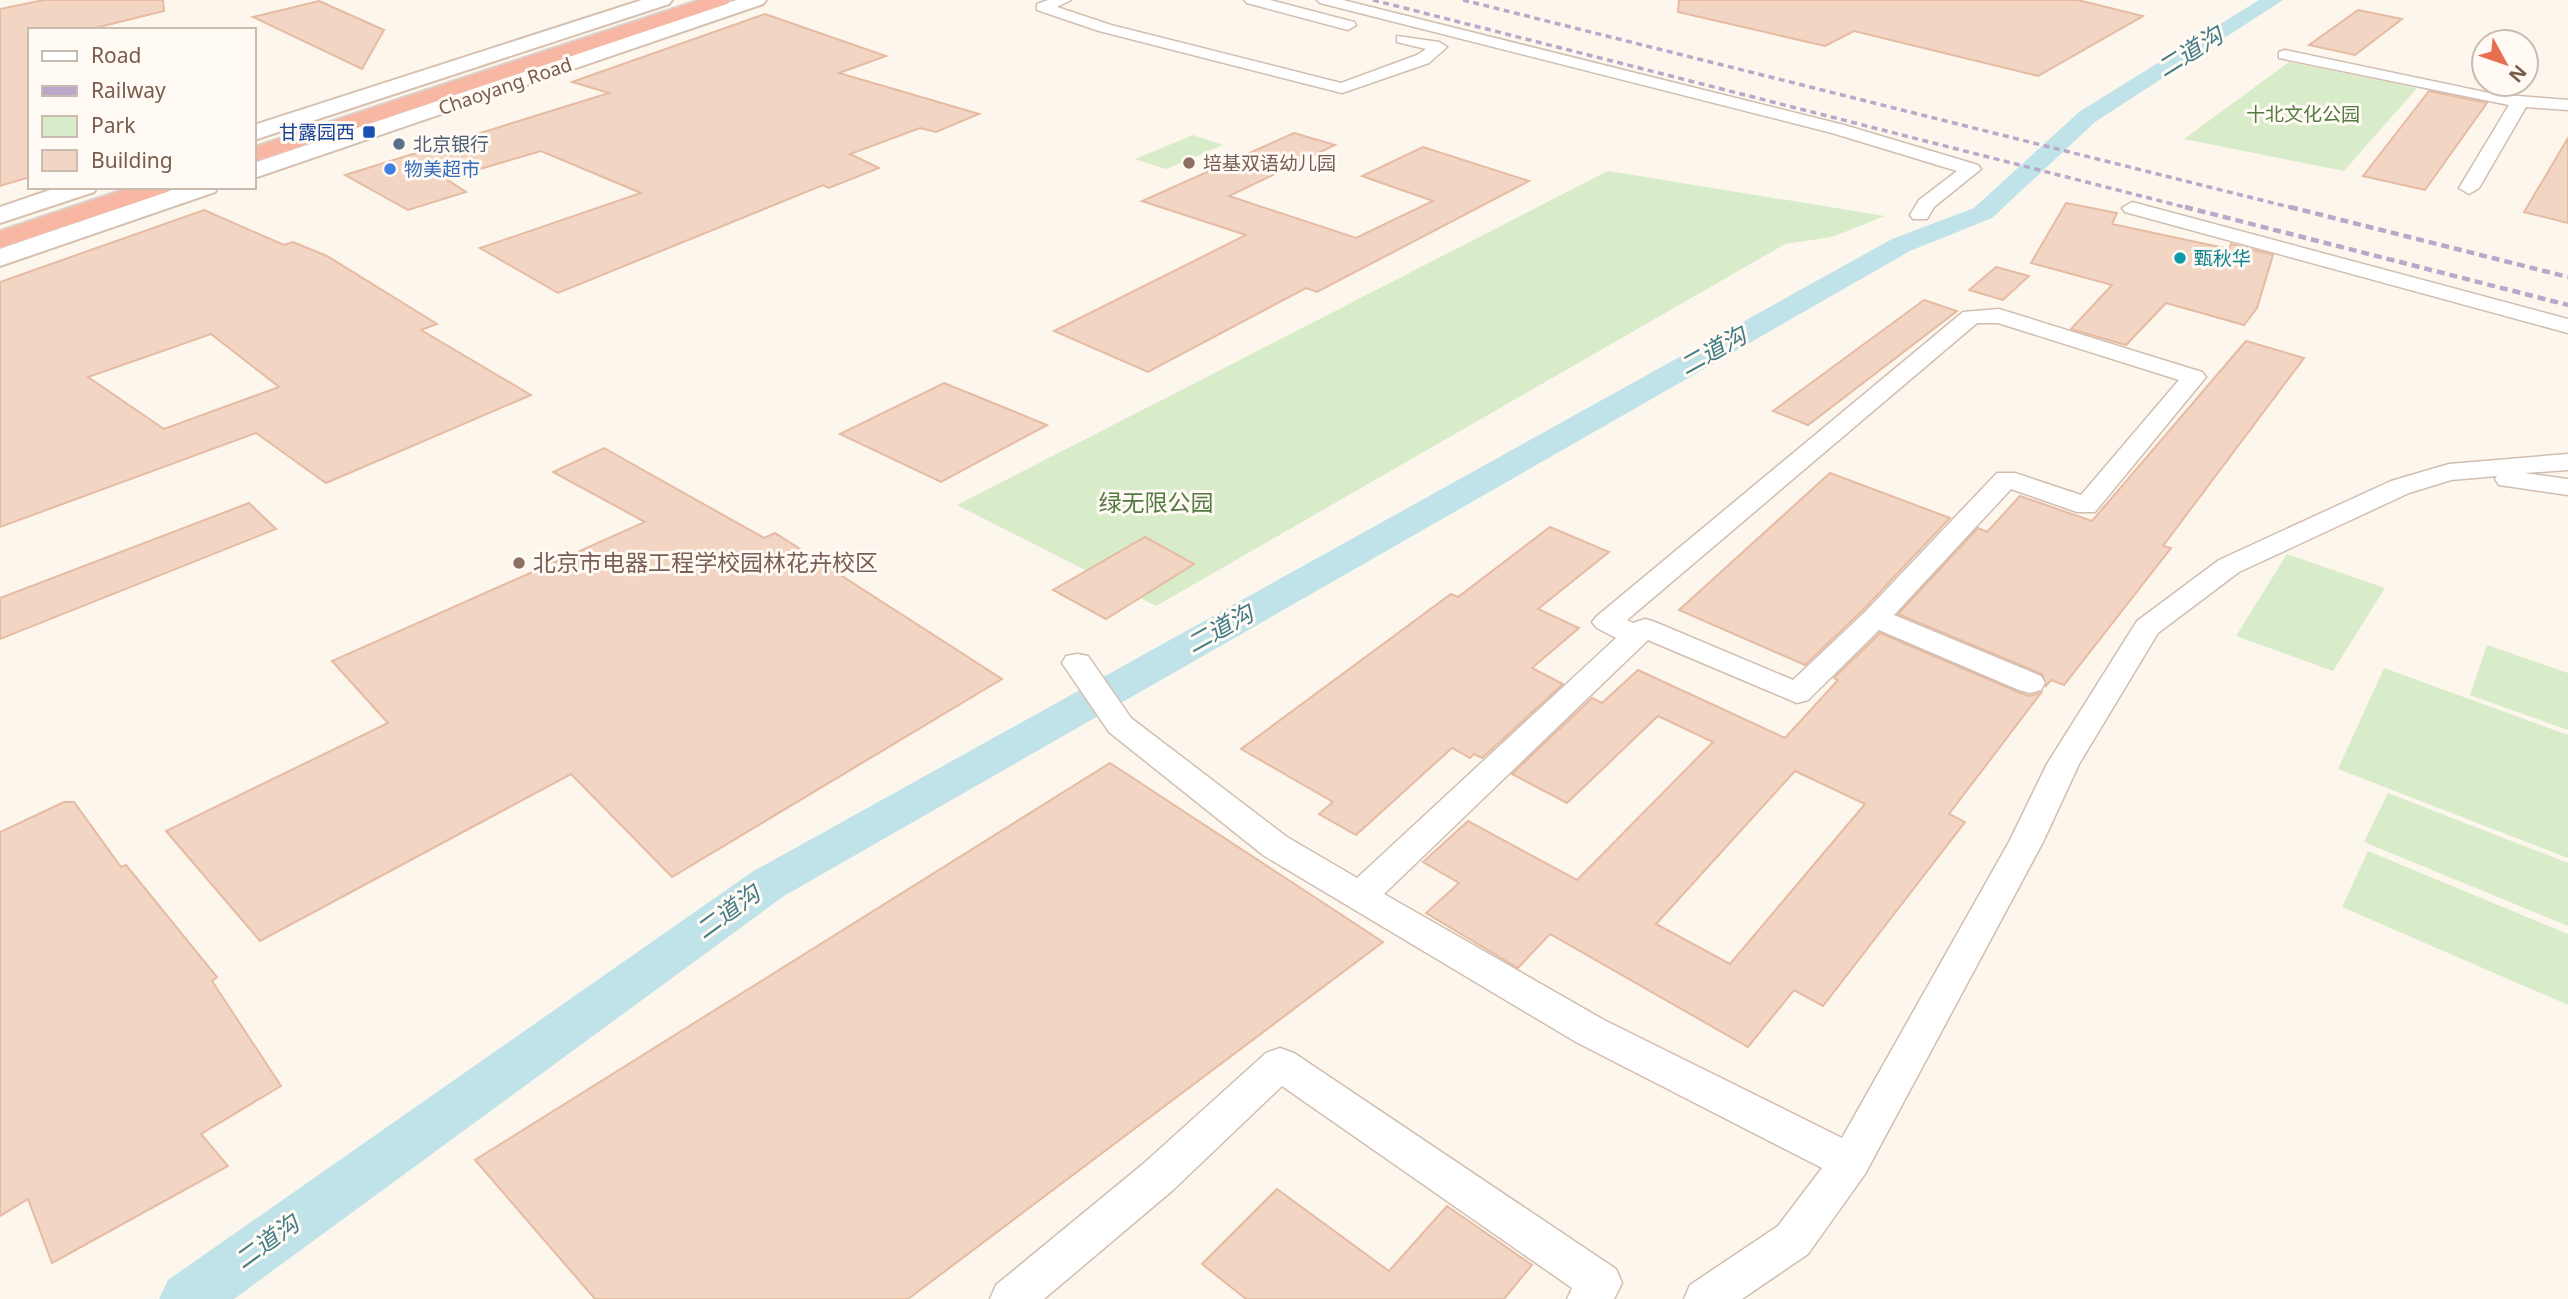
<svg xmlns="http://www.w3.org/2000/svg" width="2568" height="1299" font-family="'Noto Sans','Noto Sans SC',sans-serif">
  <rect width="100%" height="100%" fill="#fdf6ec"/>
  <g fill="#d8ecc9">
    <path d="M 2289,62 L 2417,88 L 2344,171 L 2184,139 Z"/>
    <path d="M 1193,135 L 1223,145 L 1166,169 L 1135,159 Z"/>
    <path d="M 1608,171 L 1885,216 L 1832,237 L 1785,244 L 1156,606 L 957,505 Z"/>
    <path d="M 2287,554 L 2385,588 L 2333,671 L 2236,636 Z"/>
    <path d="M 2487,645 L 2568,673 L 2568,730 L 2470,695 Z"/>
    <path d="M 2384,668 L 2568,735 L 2568,858 L 2338,769 Z"/>
    <path d="M 2388,793 L 2568,863 L 2568,926 L 2364,842 Z"/>
    <path d="M 2368,851 L 2568,934 L 2568,1005 L 2342,907 Z"/>
  </g>
  <g fill="none" stroke-linecap="round" stroke-linejoin="round">
    <path fill="#bfe3e8" fill-rule="evenodd" d="M 2259,0 L 2283,0 L 2095,122 L 1992,218 L 1910,251 L 784,896 L 234,1299 L 159,1299 L 168,1280 L 752,872 L 1892,239 L 1974,208 L 2079,112 Z"/>
  </g>
  <g fill="#f3d5c3" stroke="#e6bba3" stroke-width="2" fill-rule="evenodd">
    <path d="M 44,0 L 163,0 L 164,11 L 87,30 L 30,30 L 30,177 L 0,186 L 0,9 Z"/>
    <path d="M 1679,0 L 2078,0 L 2143,16 L 2038,76 L 1854,31 L 1825,46 L 1678,12 Z"/>
    <path d="M 319,1 L 384,30 L 362,69 L 253,17 Z"/>
    <path d="M 2358,10 L 2402,19 L 2355,55 L 2309,45 Z"/>
    <path d="M 765,14 L 886,56 L 839,73 L 979,114 L 936,132 L 920,128 L 850,154 L 879,168 L 829,188 L 823,185 L 558,293 L 480,248 L 641,193 L 541,151 L 446,179 L 466,192 L 408,210 L 345,175 L 609,93 L 572,82 Z"/>
    <path d="M 2429,91 L 2487,103 L 2425,190 L 2363,176 Z"/>
    <path d="M 1294,133 L 1335,145 L 1229,196 L 1356,238 L 1433,201 L 1362,176 L 1423,147 L 1529,181 L 1317,292 L 1306,288 L 1148,372 L 1054,331 L 1246,235 L 1142,201 Z"/>
    <path d="M 2568,138 L 2568,223 L 2524,212 Z"/>
    <path d="M 2066,203 L 2117,213 L 2112,224 L 2229,249 L 2231,244 L 2273,255 L 2257,308 L 2244,325 L 2166,303 L 2126,345 L 2071,329 L 2112,285 L 2031,263 Z"/>
    <path d="M 204,210 L 284,245 L 293,242 L 327,256 L 437,324 L 421,330 L 531,395 L 326,483 L 256,433 L 0,527 L 0,282 ZM 211,334 L 279,387 L 164,429 L 88,377 Z"/>
    <path d="M 1996,267 L 2029,276 L 2003,300 L 1969,290 Z"/>
    <path d="M 1924,300 L 1957,311 L 1808,425 L 1773,411 Z"/>
    <path d="M 2246,341 L 2304,358 L 2163,546 L 2171,548 L 2064,685 L 2051,680 L 2046,686 L 2042,674 L 1898,614 L 1978,528 L 1987,532 L 2020,496 L 2092,521 Z"/>
    <path d="M 944,383 L 1047,425 L 941,482 L 840,434 Z"/>
    <path d="M 604,448 L 764,538 L 775,533 L 1002,679 L 672,877 L 571,774 L 260,941 L 166,831 L 388,723 L 332,661 L 645,522 L 553,472 Z"/>
    <path d="M 1830,473 L 1950,518 L 1863,610 L 1805,665 L 1679,610 Z"/>
    <path d="M 249,503 L 276,529 L 0,639 L 0,598 Z"/>
    <path d="M 1550,527 L 1609,552 L 1538,609 L 1579,628 L 1532,668 L 1563,684 L 1482,758 L 1474,754 L 1470,758 L 1452,748 L 1356,835 L 1319,814 L 1333,802 L 1241,749 L 1451,594 L 1458,597 Z"/>
    <path d="M 1145,537 L 1194,564 L 1106,619 L 1053,590 Z"/>
    <path d="M 1880,633 L 2018,692 L 2029,696 L 2041,693 L 1949,814 L 1965,822 L 1823,1006 L 1794,990 L 1748,1047 L 1550,934 L 1518,968 L 1426,913 L 1459,883 L 1423,862 L 1468,821 L 1577,880 L 1713,742 L 1658,716 L 1567,803 L 1512,774 L 1592,698 L 1602,703 L 1638,670 L 1785,738 L 1838,680 L 1834,678 ZM 1795,771 L 1865,804 L 1730,964 L 1656,924 Z"/>
    <path d="M 1110,763 L 1383,942 L 908,1299 L 595,1299 L 475,1160 Z"/>
    <path d="M 64,802 L 74,802 L 121,867 L 126,865 L 217,977 L 212,981 L 281,1086 L 201,1134 L 228,1166 L 52,1263 L 28,1199 L 0,1216 L 0,832 Z"/>
    <path d="M 1277,1189 L 1389,1271 L 1447,1206 L 1532,1265 L 1504,1299 L 1246,1299 L 1202,1264 Z"/>
  </g>
  <g fill="none" stroke-linecap="round" stroke-linejoin="round">
    <g stroke="#d1beb0" stroke-width="3">
      <g id="street">
        <path d="M 1048,0 L 1071,0 L 1057,7 L 1111,25 L 1341,83 L 1417,55 L 1426,49 L 1397,42 L 1397,36 L 1439,42 L 1447,47 L 1429,63 L 1342,93 L 1099,31 L 1037,10 L 1037,4 Z"/>
        <path d="M 1244,0 L 1270,0 L 1354,22 L 1356,25 L 1348,30 L 1247,3 Z"/>
        <path d="M 1317,0 L 1343,0 L 1844,125 L 1978,165 L 1981,169 L 1934,207 L 1927,219 L 1913,219 L 1910,215 L 1919,200 L 1957,171 L 1832,133 L 1320,3 Z"/>
        <path d="M 2285,50 L 2494,94 L 2568,100 L 2568,110 L 2526,107 L 2479,188 L 2469,194 L 2459,188 L 2509,105 L 2279,58 L 2279,52 Z"/>
        <path d="M 2132,202 L 2568,319 L 2568,333 L 2125,212 L 2122,208 Z"/>
        <path d="M 1999,309 L 2202,372 L 2206,377 L 2095,512 L 2077,512 L 2011,489 L 1894,615 L 2041,676 L 2045,683 L 2041,690 L 2030,693 L 2019,690 L 1879,630 L 1808,700 L 1797,703 L 1648,640 L 1384,894 L 1604,1020 L 1842,1138 L 2009,842 L 2047,764 L 2137,621 L 2219,560 L 2391,481 L 2449,464 L 2568,454 L 2568,470 L 2524,473 L 2568,479 L 2568,495 L 2499,485 L 2495,479 L 2497,476 L 2451,480 L 2409,493 L 2239,572 L 2158,633 L 2079,764 L 2043,842 L 1865,1174 L 1808,1254 L 1742,1299 L 1684,1299 L 1690,1285 L 1778,1226 L 1822,1168 L 1576,1042 L 1263,855 L 1109,732 L 1062,663 L 1066,656 L 1077,654 L 1088,656 L 1131,718 L 1287,837 L 1357,878 L 1616,638 L 1597,628 L 1592,622 L 1597,616 L 1963,312 ZM 1977,323 L 1998,323 L 2179,380 L 2081,495 L 2015,473 L 1997,473 L 1865,612 L 1793,680 L 1655,622 L 1645,619 L 1633,623 L 1627,620 Z"/>
        <path d="M 1280,1048 L 1294,1053 L 1616,1269 L 1622,1283 L 1614,1299 L 1567,1299 L 1572,1288 L 1282,1086 L 1173,1190 L 1044,1299 L 990,1299 L 996,1285 L 1143,1164 L 1266,1053 Z"/>
      </g>
    </g>
    <g stroke="#d6c0b0" stroke-width="4">
      <g id="secondary">
        <path d="M 642,0 L 672,0 L 669,4 L 254,140 L 254,125 Z"/>
        <path d="M 737,0 L 766,0 L 763,4 L 254,178 L 254,163 Z"/>
        <path d="M 59,187 L 97,187 L 94,192 L 0,223 L 0,207 Z"/>
        <path d="M 181,187 L 218,187 L 215,192 L 0,266 L 0,249 Z"/>
      </g>
    </g>
    <g stroke="#dad1cd" stroke-width="4">
      <g id="highway">
        <path d="M 700,0 L 730,0 L 727,4 L 254,162 L 254,147 Z"/>
        <path d="M 132,187 L 170,187 L 167,192 L 0,248 L 0,231 Z"/>
      </g>
    </g>
    <use href="#street" fill="#fff" fill-rule="evenodd"/>
    <use href="#secondary" fill="#fff" fill-rule="evenodd"/>
    <use href="#highway" fill="#f7b7a3" fill-rule="evenodd"/>
    <g stroke="#b9a8c9" stroke-width="3.5" stroke-dasharray="6 4.5" stroke-linecap="butt">
      <path d="M 1373,0 L 2192,209"/>
      <path d="M 1463,0 L 2297,209"/>
    </g>
    <g stroke="#b9a8c9" stroke-width="4.5" stroke-dasharray="8 5" stroke-linecap="butt">
      <path d="M 2185,207 L 2568,305"/>
      <path d="M 2290,207 L 2568,277"/>
    </g>
  </g>
  <rect fill="#1a4fb4" stroke="#fffaf3" stroke-width="2.5" x="362" y="125" width="14" height="14" rx="3.5"/>
  <circle fill="#5c6f8a" stroke="#fffaf3" stroke-width="2.5" cx="399" cy="144" r="7"/>
  <g fill="#8d6e63" stroke="#fffaf3" stroke-width="2.5">
    <circle cx="1189" cy="163" r="7"/>
    <circle cx="519" cy="563" r="7"/>
  </g>
  <circle fill="#3f7fe0" stroke="#fffaf3" stroke-width="2.5" cx="390" cy="169" r="7"/>
  <circle fill="#0f9aa8" stroke="#fffaf3" stroke-width="2.5" cx="2180" cy="258" r="7"/>
  <g text-anchor="middle" stroke-width="6" stroke-linejoin="round" paint-order="stroke">
    <g font-size="19" fill="#7a5c4d" stroke="#fffaf3">
      <text transform="translate(505 86) rotate(-19)" y="7">Chaoyang Road</text>
    </g>
    <g font-size="19" fill="#537a41" stroke="#fffaf3">
      <text x="2303" y="121">十北文化公园</text>
    </g>
    <g font-size="19" fill="#164399" stroke="#fffaf3" text-anchor="end">
      <text x="355" y="139">甘露园西</text>
    </g>
    <g font-size="19" fill="#4e5e75" stroke="#fffaf3" text-anchor="start">
      <text x="413" y="151">北京银行</text>
    </g>
    <g font-size="19" fill="#785e54" stroke="#fffaf3" text-anchor="start">
      <text x="1203" y="170">培基双语幼儿园</text>
    </g>
    <g font-size="19" fill="#366cbe" stroke="#fffaf3" text-anchor="start">
      <text x="404" y="176">物美超市</text>
    </g>
    <g font-size="19" fill="#0d838f" stroke="#fffaf3" text-anchor="start">
      <text x="2194" y="265">甄秋华</text>
    </g>
    <g font-size="23" fill="#537a41" stroke="#fffaf3">
      <text x="1156" y="511">绿无限公园</text>
    </g>
    <g font-size="23" fill="#785e54" stroke="#fffaf3" text-anchor="start">
      <text x="533" y="571">北京市电器工程学校园林花卉校区</text>
    </g>
    <g font-size="24" font-style="italic" fill="#437c86" stroke="#fffaf3">
      <text transform="translate(2190 52) rotate(-32)" y="8">二道沟</text>
      <text transform="translate(1713 351) rotate(-29)" y="8">二道沟</text>
      <text transform="translate(1220 629) rotate(-29)" y="8">二道沟</text>
      <text transform="translate(728 912) rotate(-36)" y="8">二道沟</text>
      <text transform="translate(267 1242) rotate(-36)" y="8">二道沟</text>
    </g>
  </g>
  <rect x="28" y="28" width="228" height="161" fill="#fffaf3" stroke="#cabbb1" stroke-width="2"/>
  <rect x="42" y="51" width="35" height="10" fill="#ffffff" stroke="#cabbb1" stroke-width="2"/>
  <text x="91" y="63" font-size="21" fill="#7a5c4d">Road</text>
  <rect x="42" y="86" width="35" height="10" fill="#b9a8c9" stroke="#cabbb1" stroke-width="2"/>
  <text x="91" y="98" font-size="21" fill="#7a5c4d">Railway</text>
  <rect x="42" y="116" width="35" height="21" fill="#d8ecc9" stroke="#cabbb1" stroke-width="2"/>
  <text x="91" y="133" font-size="21" fill="#7a5c4d">Park</text>
  <rect x="42" y="150" width="35" height="21" fill="#f3d5c3" stroke="#cabbb1" stroke-width="2"/>
  <text x="91" y="168" font-size="21" fill="#7a5c4d">Building</text>
  <g transform="translate(2505 63) rotate(130)"><circle r="33" fill="#fffaf3" stroke="#cabbb1" stroke-width="2"/>
  <path d="M0-5L12 26L0 18L-12 26Z" fill="#e76f51"/>
  <text y="-10" font-size="19" font-weight="bold" text-anchor="middle" fill="#7a5c4d">N</text>
  </g>
</svg>
